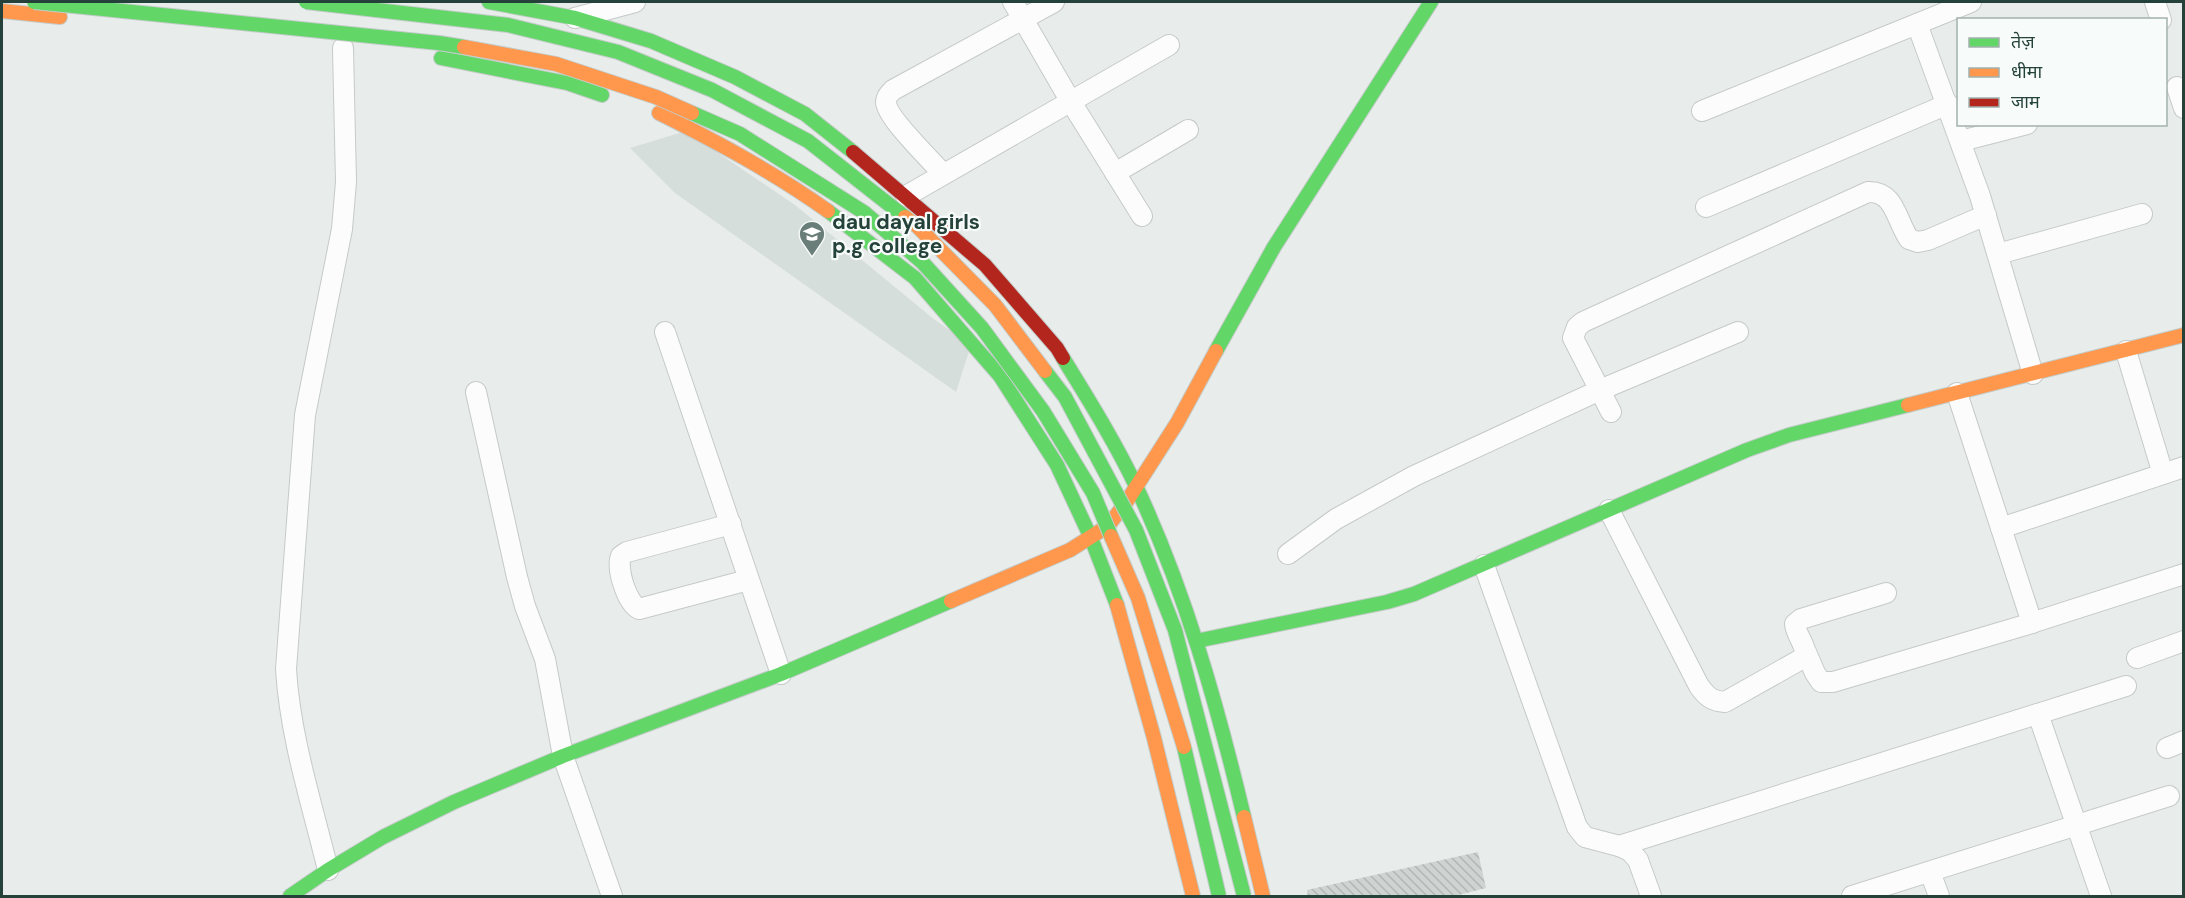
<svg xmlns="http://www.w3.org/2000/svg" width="2185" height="898" font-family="'DM Sans','Noto Sans Devanagari',sans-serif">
  <defs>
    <pattern id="building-back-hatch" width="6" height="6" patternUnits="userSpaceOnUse" patternTransform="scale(1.5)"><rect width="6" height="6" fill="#cfd4d2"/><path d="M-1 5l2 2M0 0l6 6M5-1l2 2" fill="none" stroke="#b2b7b5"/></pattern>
  </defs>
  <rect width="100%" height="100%" fill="#e8edeb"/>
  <path fill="#d6dedb" d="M 686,131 L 795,205 L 935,320 L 971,345 L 956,392 L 675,193 L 630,148 Z"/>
  <path fill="url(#building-back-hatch)" d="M 1478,852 L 1486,888 L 1451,897 L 1308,897 L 1307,890 Z"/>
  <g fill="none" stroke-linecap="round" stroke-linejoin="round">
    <g stroke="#c5cac8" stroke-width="22">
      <g id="street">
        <path d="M 1013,2 L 1071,102 L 1142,216"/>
        <path d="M 2155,2 L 2161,20"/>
        <path d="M 575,18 L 635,2"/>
        <path d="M 1917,24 L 1980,196 L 2033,374"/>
        <path d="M 2177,87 L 2184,108"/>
        <path d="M 1702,111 L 1971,2"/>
        <path d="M 1961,141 L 2027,124"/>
        <path d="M 1115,173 L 1188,130"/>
        <path d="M 943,174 C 931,160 886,117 886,102 C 886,96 890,93 893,90 L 1054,2"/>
        <path d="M 906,196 L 1169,45"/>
        <path d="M 1706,207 L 1948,104"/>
        <path d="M 1998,254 L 2142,214"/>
        <path d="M 665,332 L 781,674"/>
        <path d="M 2126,351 L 2163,474"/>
        <path d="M 476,392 L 517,577 L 525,606 L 545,659 L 563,756 L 612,896"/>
        <path d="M 1957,393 L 2032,623"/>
        <path d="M 1611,412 L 1573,338 L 1577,327 L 1583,322 L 1868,192 C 1895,191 1896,220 1909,239 L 1918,242 L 1928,240 L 1986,215"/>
        <path d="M 1609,510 L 1699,686 C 1707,697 1712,701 1725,702 L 1805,657 C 1807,645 1796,636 1795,624 L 1801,619 L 1886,593"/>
        <path d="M 731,524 L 627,552 L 621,556 C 616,569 627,603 639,609 L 748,580"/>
        <path d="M 2001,528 L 2184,467"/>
        <path d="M 1288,554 L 1336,519 L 1414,476 L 1600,390 L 1738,332"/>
        <path d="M 1484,565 L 1577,827 L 1585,837 L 1619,846 L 1630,851 L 1638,860 L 1651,896"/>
        <path d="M 1806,652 L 1815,673 L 1821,682 L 1833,682 L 2022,626 L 2184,574"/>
        <path d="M 2137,658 L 2184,641"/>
        <path d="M 2038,714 L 2101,896"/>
        <path d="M 2167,748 L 2184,741"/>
        <path d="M 1619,846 L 2126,686"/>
        <path d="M 328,870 C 312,804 290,737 286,669 L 305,415 L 342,229 L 346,182 L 343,48"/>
        <path d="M 1930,872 L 1939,896"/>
        <path d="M 1852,896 L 2169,796"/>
      </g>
    </g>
    <g stroke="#c3cbc8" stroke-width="16">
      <g id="fast">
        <path d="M 489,2 L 575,18 L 651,41 L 735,77 L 805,114 L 853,152"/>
        <path d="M 441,58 L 567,83 L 602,95"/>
        <path d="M 828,211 L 915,278 L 1000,376 L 1057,465 L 1091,538 L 1117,605"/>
        <path d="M 1216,351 L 1274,247 L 1431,2"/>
        <path d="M 1063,358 C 1088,399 1114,440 1135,484 C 1185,590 1217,704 1244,817"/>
        <path d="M 1196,641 L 1387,602 L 1414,594 L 1747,450 L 1789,435 L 1908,405"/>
        <path d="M 290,896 L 328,870 L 383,837 L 454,802 L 563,756 L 781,674 L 951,601"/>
      </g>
    </g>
    <g stroke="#c3cbc8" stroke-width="16">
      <g id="slow">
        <path d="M 2,11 L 60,17"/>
        <path d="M 659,113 C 719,143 773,172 828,211"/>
        <path d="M 1908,405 L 2184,335"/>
        <path d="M 951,601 L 1070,550 L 1108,526 L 1127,501 L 1177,423 L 1216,351"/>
        <path d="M 1117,605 L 1154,738 L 1193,896"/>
        <path d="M 1244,817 L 1263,896"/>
      </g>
    </g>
    <g stroke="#c3cbc8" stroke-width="16">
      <path id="jam" d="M 853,152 L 985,265 L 1057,348 L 1063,358"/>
    </g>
    <use href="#street" stroke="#fcfcfc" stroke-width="20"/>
    <use href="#fast" stroke="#63d668" stroke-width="14"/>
    <use href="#slow" stroke="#ff974d" stroke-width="14"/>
    <use href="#jam" stroke="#b3261e" stroke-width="14"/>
    <g stroke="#c3ccc9" stroke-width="16" stroke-linecap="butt">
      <g id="fast-bridge">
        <path d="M 34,2 L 439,43 L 464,47"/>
        <path d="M 306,2 L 508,25 L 618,52 L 712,90 L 808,141 L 905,217"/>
        <path d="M 692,113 L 740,134 L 865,213 L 923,263 L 982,328 L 1043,411 L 1093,493 L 1111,536"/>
        <path d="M 1045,371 L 1065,397 L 1136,530 L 1175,630 L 1244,896"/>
        <path d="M 1184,747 L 1219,896"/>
      </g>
    </g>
    <g stroke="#c3ccc9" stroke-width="16" stroke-linecap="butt">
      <g id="slow-bridge">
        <path d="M 464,47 L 556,64 L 656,97 L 692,113"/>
        <path d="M 905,217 L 917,226 L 995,305 L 1045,371"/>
        <path d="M 1111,536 L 1138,598 L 1184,747"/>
      </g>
    </g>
    <use href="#fast-bridge" stroke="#63d668" stroke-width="14"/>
    <use href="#slow-bridge" stroke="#ff974d" stroke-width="14"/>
  </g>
  <defs>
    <g id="university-pin" transform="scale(1.35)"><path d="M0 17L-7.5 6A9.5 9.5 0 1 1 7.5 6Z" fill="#697e78" stroke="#f7fbf9"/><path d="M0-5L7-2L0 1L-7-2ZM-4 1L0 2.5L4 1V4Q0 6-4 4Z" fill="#fff"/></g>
  </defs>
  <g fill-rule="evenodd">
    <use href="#university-pin" x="812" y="234"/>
  </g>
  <g text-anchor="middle" stroke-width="4.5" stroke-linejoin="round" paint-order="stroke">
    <g font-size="21" font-weight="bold" fill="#24423a" stroke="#f7fbf9" text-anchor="start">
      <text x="832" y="229">dau dayal girls<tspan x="832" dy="24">p.g college</tspan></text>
    </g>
  </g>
  <rect width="2185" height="898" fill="none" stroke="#24423a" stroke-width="6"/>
  <rect x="1957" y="18" width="210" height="108" fill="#f7fbf9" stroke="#a3b1ad" stroke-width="1.5"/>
  <rect x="1969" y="38" width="30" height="9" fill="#63d668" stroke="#a3b1ad" stroke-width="1.5"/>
  <text x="2011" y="48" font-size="18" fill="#24423a">तेज़</text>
  <rect x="1969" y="68" width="30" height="9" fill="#ff974d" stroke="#a3b1ad" stroke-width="1.5"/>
  <text x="2011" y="78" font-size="18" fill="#24423a">धीमा</text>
  <rect x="1969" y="98" width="30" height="9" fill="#b3261e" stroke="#a3b1ad" stroke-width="1.5"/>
  <text x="2011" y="108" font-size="18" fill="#24423a">जाम</text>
</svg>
